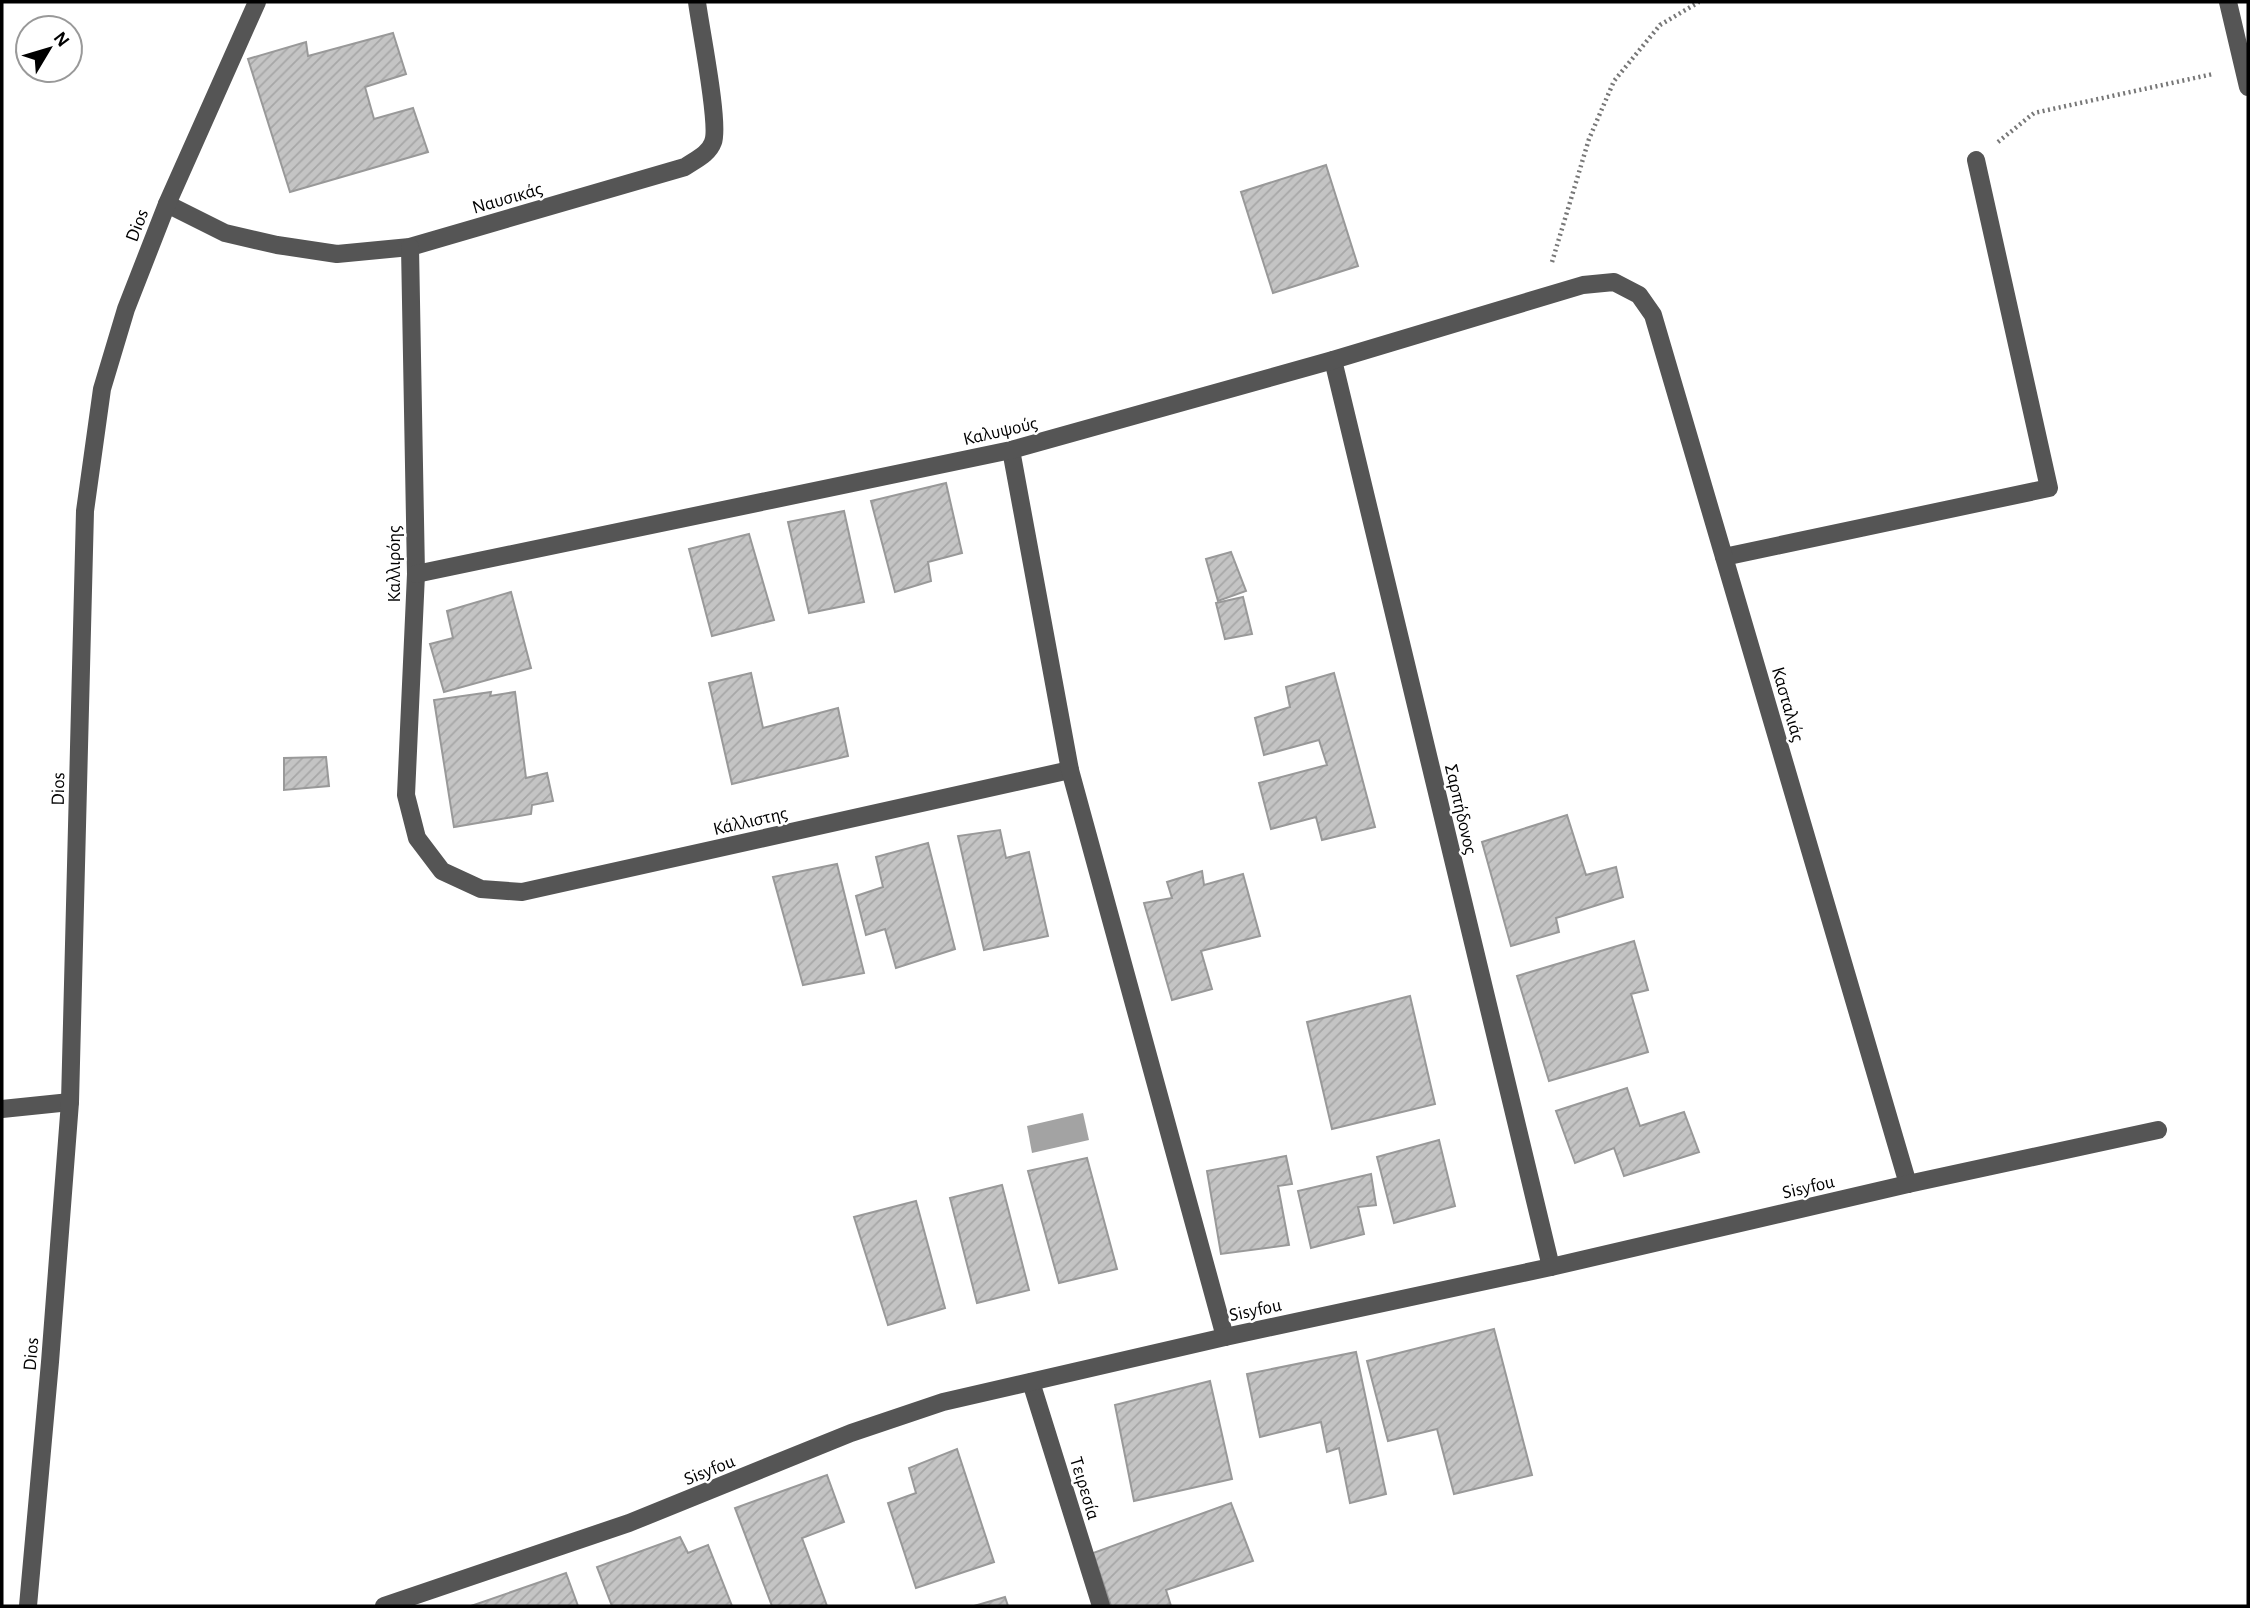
<svg xmlns="http://www.w3.org/2000/svg" width="2250" height="1608" font-family="'Alegreya Sans',sans-serif">
  <defs>
    <pattern id="building-hatch" width="6" height="6" patternUnits="userSpaceOnUse" patternTransform="scale(1.75)"><rect width="6" height="6" fill="#c4c4c4"/><path d="M-1 1l2-2M0 6l6-6M5 7l2-2" fill="none" stroke="#a7a7a7"/></pattern>
  </defs>
  <rect width="100%" height="100%" fill="#fff"/>
  <path fill="#a3a3a3" d="M 1083,1113 L 1089,1140 L 1032,1153 L 1027,1126 Z"/>
  <g fill="url(#building-hatch)" stroke="#999" stroke-width="2">
    <path d="M 393,33 L 406,74 L 365,87 L 374,119 L 413,108 L 428,152 L 290,192 L 248,59 L 306,42 L 308,56 Z"/>
    <path d="M 1326,165 L 1358,266 L 1273,293 L 1241,192 Z"/>
    <path d="M 946,483 L 962,553 L 928,562 L 931,581 L 895,592 L 871,501 Z"/>
    <path d="M 844,511 L 864,602 L 809,613 L 788,522 Z"/>
    <path d="M 749,534 L 774,620 L 712,636 L 689,549 Z"/>
    <path d="M 1231,552 L 1246,591 L 1218,601 L 1206,559 Z"/>
    <path d="M 511,592 L 531,668 L 444,692 L 430,644 L 453,638 L 447,611 Z"/>
    <path d="M 1243,597 L 1252,634 L 1225,639 L 1216,603 Z"/>
    <path d="M 751,673 L 763,728 L 838,708 L 848,756 L 732,784 L 709,683 Z"/>
    <path d="M 1334,673 L 1375,827 L 1322,840 L 1316,817 L 1271,829 L 1259,783 L 1327,765 L 1319,740 L 1264,755 L 1255,718 L 1290,707 L 1286,687 Z"/>
    <path d="M 491,692 L 490,696 L 515,692 L 526,778 L 547,773 L 553,801 L 532,805 L 531,814 L 454,827 L 434,700 Z"/>
    <path d="M 326,757 L 329,786 L 284,790 L 284,758 Z"/>
    <path d="M 1567,815 L 1586,875 L 1616,867 L 1623,897 L 1556,918 L 1559,932 L 1511,946 L 1482,842 Z"/>
    <path d="M 1000,830 L 1006,858 L 1029,852 L 1048,936 L 984,950 L 958,836 Z"/>
    <path d="M 928,843 L 955,949 L 896,968 L 885,929 L 866,935 L 856,896 L 883,887 L 876,857 Z"/>
    <path d="M 837,864 L 864,973 L 803,985 L 773,877 Z"/>
    <path d="M 1202,871 L 1204,885 L 1243,874 L 1260,936 L 1201,951 L 1212,989 L 1172,1000 L 1144,903 L 1172,898 L 1167,882 Z"/>
    <path d="M 1634,941 L 1648,990 L 1631,994 L 1648,1052 L 1549,1081 L 1517,976 Z"/>
    <path d="M 1410,996 L 1435,1104 L 1332,1129 L 1307,1022 Z"/>
    <path d="M 1627,1088 L 1640,1126 L 1684,1112 L 1699,1152 L 1624,1176 L 1614,1148 L 1575,1163 L 1556,1111 Z"/>
    <path d="M 1439,1140 L 1455,1206 L 1394,1223 L 1377,1157 Z"/>
    <path d="M 1286,1156 L 1292,1184 L 1278,1186 L 1289,1245 L 1221,1254 L 1207,1171 Z"/>
    <path d="M 1087,1158 L 1117,1269 L 1059,1283 L 1028,1171 Z"/>
    <path d="M 1371,1174 L 1376,1205 L 1358,1207 L 1364,1234 L 1311,1248 L 1298,1191 Z"/>
    <path d="M 1002,1185 L 1029,1290 L 977,1303 L 950,1198 Z"/>
    <path d="M 916,1201 L 945,1308 L 888,1325 L 854,1217 Z"/>
    <path d="M 1494,1329 L 1532,1475 L 1454,1494 L 1437,1429 L 1388,1441 L 1367,1361 Z"/>
    <path d="M 1356,1352 L 1386,1494 L 1350,1503 L 1339,1448 L 1327,1452 L 1321,1422 L 1260,1437 L 1247,1374 Z"/>
    <path d="M 1210,1381 L 1232,1479 L 1134,1501 L 1115,1405 Z"/>
    <path d="M 957,1449 L 994,1562 L 916,1588 L 888,1503 L 916,1493 L 909,1468 Z"/>
    <path d="M 827,1475 L 844,1522 L 802,1538 L 827,1606 L 772,1606 L 735,1508 Z"/>
    <path d="M 1231,1503 L 1253,1561 L 1166,1590 L 1171,1606 L 1111,1606 L 1093,1553 Z"/>
    <path d="M 680,1537 L 688,1553 L 708,1545 L 732,1606 L 612,1606 L 597,1567 Z"/>
    <path d="M 566,1573 L 578,1606 L 471,1606 Z"/>
    <path d="M 1005,1597 L 1008,1606 L 974,1606 Z"/>
  </g>
  <g fill="none" stroke-linecap="round" stroke-linejoin="round">
    <g stroke="#777" stroke-width="4.5" stroke-dasharray="2 3.5" stroke-linecap="butt">
      <path d="M 1998,142 L 2034,113 L 2213,74"/>
      <path d="M 1552,262 L 1589,139 L 1614,81 L 1660,25 L 1699,2"/>
    </g>
    <g stroke="#555" stroke-width="18">
      <path d="M 2228,2 L 2248,87"/>
      <path d="M 167,204 L 225,233 L 277,245 L 337,254 L 410,247 L 685,167 C 695,160 709,154 713,142 C 720,125 700,26 697,2"/>
      <path d="M 410,247 L 416,574 L 406,795 L 417,838 L 442,871 L 481,889 L 522,892 L 1070,770"/>
      <path d="M 1333,360 L 1551,1267"/>
      <path d="M 1011,450 L 1070,770 L 1225,1337"/>
      <path d="M 1724,557 L 2049,488 L 1976,160"/>
      <path d="M 416,574 L 1011,450 L 1333,360 L 1583,285 L 1614,282 L 1639,295 L 1653,315 L 1908,1184"/>
      <path d="M 2,1109 L 70,1102"/>
      <path d="M 1031,1382 L 1101,1606"/>
      <path d="M 28,1606 L 50,1362 L 70,1102 L 85,511 L 102,389 L 126,309 L 167,204 L 257,2"/>
      <path d="M 384,1606 L 629,1523 L 851,1433 L 943,1402 L 1225,1337 L 1551,1267 L 1908,1184 L 2158,1130"/>
    </g>
  </g>
  <g text-anchor="middle" stroke-width="5" stroke-linejoin="round" paint-order="stroke">
    <g font-size="19" fill="#000" stroke="#fff">
      <text transform="translate(507 197) rotate(-16)" y="7">Ναυσικάς</text>
      <text transform="translate(136 225) rotate(-69)" y="7">Dios</text>
      <text transform="translate(1000 430) rotate(-13)" y="7">Καλυψούς</text>
      <text transform="translate(393 564) rotate(-90)" y="7">Καλλιρόης</text>
      <text transform="translate(1789 704) rotate(74)" y="7">Κασταλιάς</text>
      <text transform="translate(57 789) rotate(-89)" y="7">Dios</text>
      <text transform="translate(1462 809) rotate(77)" y="7">Σαρπήδονος</text>
      <text transform="translate(750 820) rotate(-13)" y="7">Κάλλιστης</text>
      <text transform="translate(1808 1186) rotate(-13)" y="7">Sisyfou</text>
      <text transform="translate(1255 1309) rotate(-12)" y="7">Sisyfou</text>
      <text transform="translate(30 1354) rotate(-85)" y="7">Dios</text>
      <text transform="translate(709 1469) rotate(-22)" y="7">Sisyfou</text>
      <text transform="translate(1086 1488) rotate(73)" y="7">Τειρεσία</text>
    </g>
  </g>
  <rect width="2250" height="1608" fill="none" stroke="#000000" stroke-width="7"/>
  <g transform="translate(49 49) rotate(52)"><circle r="33" fill="#ffffff" stroke="#999999" stroke-width="2"/>
  <path d="M0-5L12 26L0 18L-12 26Z" fill="#000000"/>
  <text y="-10" font-size="19" font-weight="bold" text-anchor="middle" fill="#000000">N</text>
  </g>
</svg>
